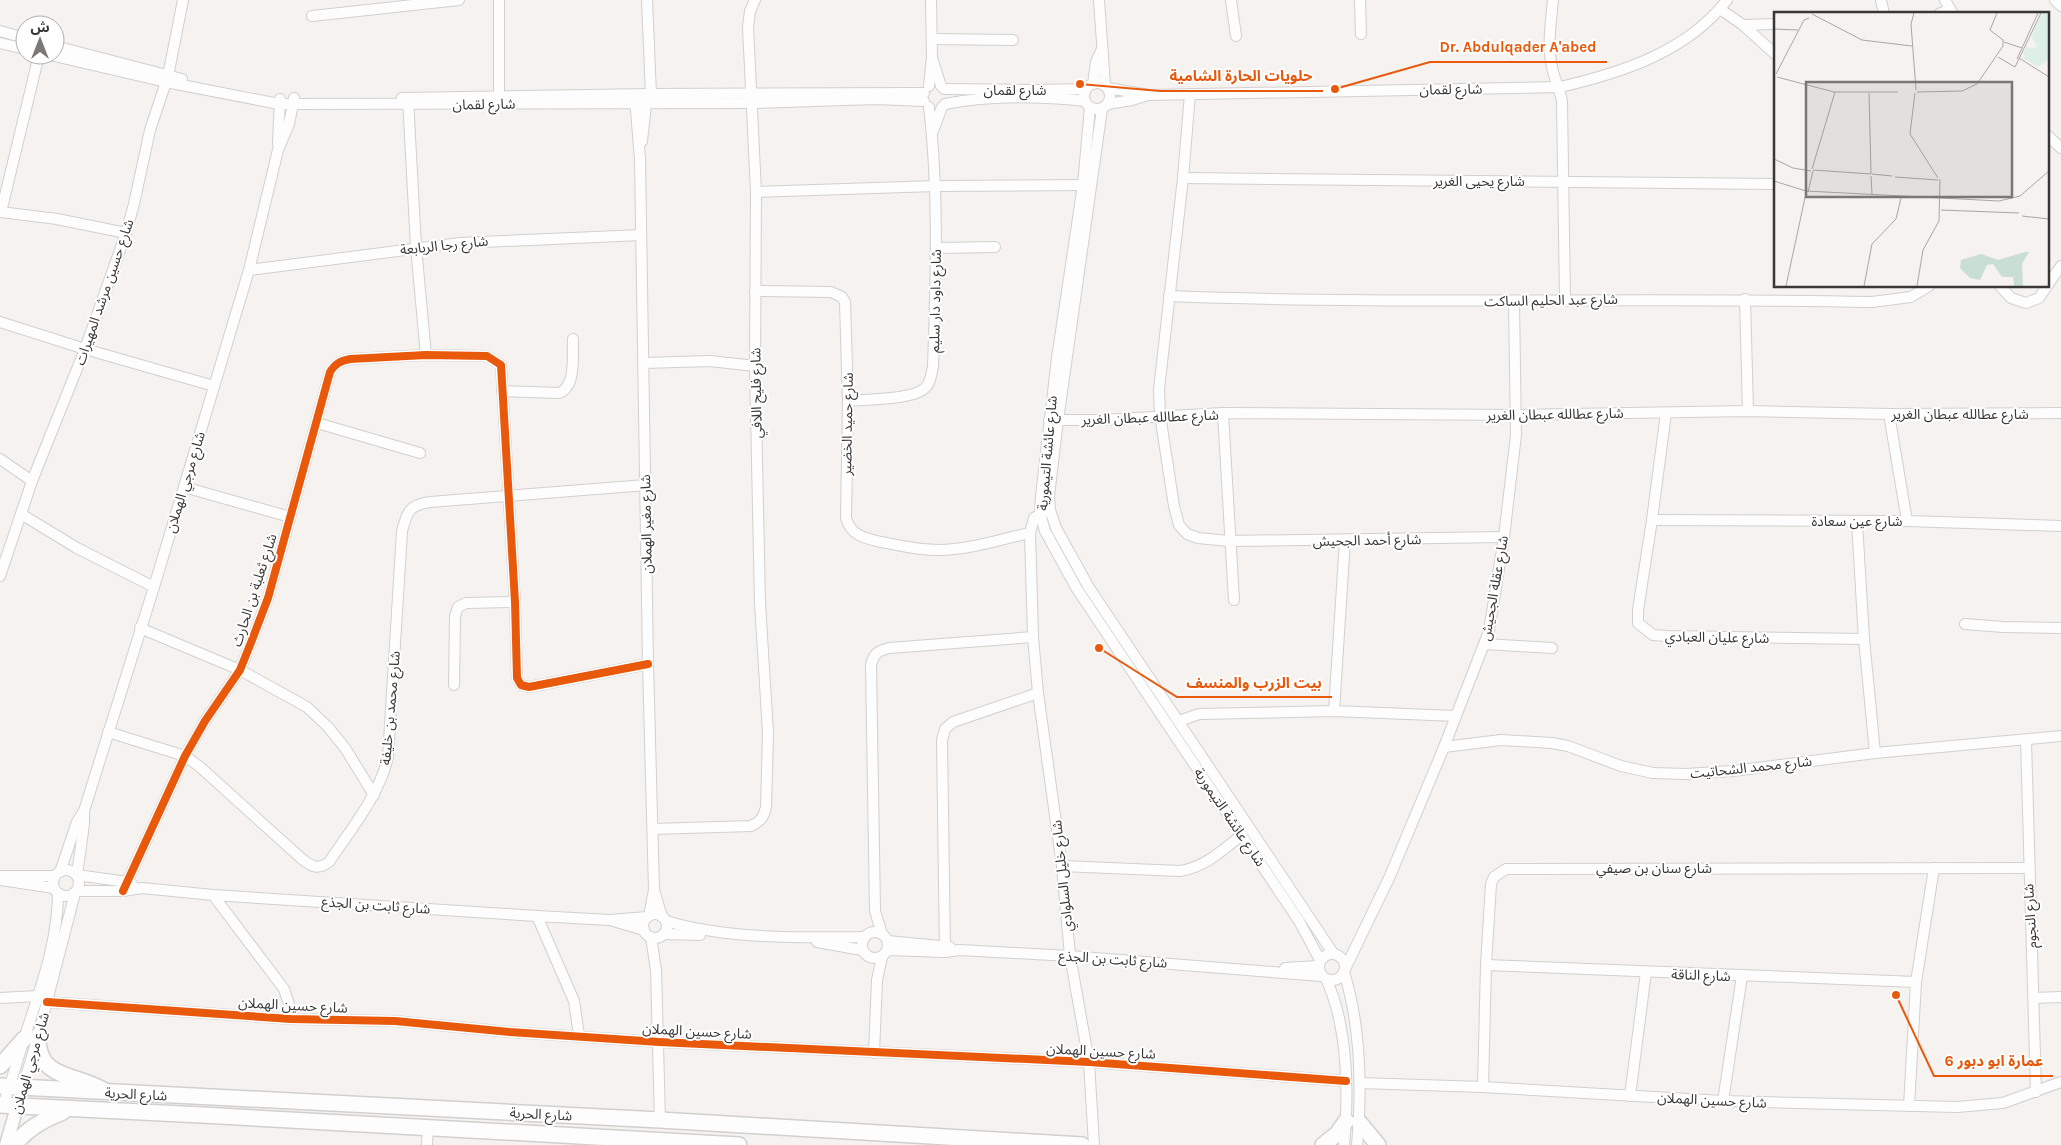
<svg xmlns="http://www.w3.org/2000/svg" width="2061" height="1145" font-family="Karla,'Noto Sans Arabic',sans-serif">
  <rect width="100%" height="100%" fill="#f5f2f0"/>
  <g fill="none" stroke-linecap="round" stroke-linejoin="round">
    <g stroke="#d2d0ce" stroke-width="12">
      <g id="minor">
        <path d="M 647,0 L 651,94"/>
        <path d="M 1099,0 L 1105,85"/>
        <path d="M 1231,0 L 1236,36"/>
        <path d="M 1360,0 L 1361,34"/>
        <path d="M 1553,0 C 1551,22 1547,45 1552,67 C 1554,79 1560,89 1562,101 L 1565,300"/>
        <path d="M 1881,0 L 1884,14"/>
        <path d="M 1945,0 L 1953,14"/>
        <path d="M 2055,0 L 2061,6"/>
        <path d="M 1720,9 L 1743,25 L 1775,54"/>
        <path d="M 1939,14 L 1950,9"/>
        <path d="M 312,16 L 459,0"/>
        <path d="M 1743,25 L 1775,24"/>
        <path d="M 0,31 L 25,38"/>
        <path d="M 932,39 L 1013,40"/>
        <path d="M 0,43 L 25,49"/>
        <path d="M 55,46 L 182,79"/>
        <path d="M 50,55 L 166,82 L 279,104 L 293,104 L 753,103 L 876,99 L 924,101"/>
        <path d="M 932,58 L 941,86"/>
        <circle cx="1097" cy="96" r="13"/>
        <path d="M 1093,84 L 1096,62 L 1101,51"/>
        <path d="M 929,86 L 932,57 L 931,0"/>
        <path d="M 1108,88 L 1149,95 L 1560,87 C 1621,73 1687,52 1727,0"/>
        <path d="M 944,89 L 1035,90 L 1086,89"/>
        <path d="M 1190,94 L 1183,178 L 1159,389 L 1160,415 L 1174,506 L 1179,525 L 1187,534 L 1198,538 L 1229,541 L 1504,537"/>
        <path d="M 402,98 L 648,94 L 924,93"/>
        <path d="M 635,98 L 640,159 L 648,664 L 654,890 L 649,916"/>
        <path d="M 408,99 L 416,247 L 426,355"/>
        <path d="M 499,102 L 499,0"/>
        <path d="M 945,104 C 991,95 1038,96 1085,101"/>
        <path d="M 1108,104 L 1132,100 L 1148,95"/>
        <path d="M 1090,107 L 1083,185 L 1057,358 L 1041,496 L 1040,513 L 1045,531 L 1077,589 L 1299,921 L 1320,960"/>
        <path d="M 1102,109 L 1058,420 L 1049,496 L 1050,510 L 1056,528 L 1088,586 L 1333,953"/>
        <path d="M 933,131 L 942,107"/>
        <path d="M 2047,135 L 2061,148"/>
        <path d="M 642,141 L 647,95"/>
        <path d="M 278,144 L 280,99"/>
        <path d="M 1183,178 L 1775,184"/>
        <path d="M 756,192 L 935,186 L 1088,185"/>
        <path d="M 0,212 L 57,219 L 126,233"/>
        <path d="M 1,212 L 39,55"/>
        <path d="M 937,248 L 995,247"/>
        <path d="M 249,270 L 460,243 L 641,235"/>
        <path d="M 2000,286 L 2011,298 L 2026,303 L 2039,298 L 2047,286"/>
        <path d="M 2047,286 L 2061,266"/>
        <path d="M 755,291 L 831,292 L 842,297 L 845,302 L 848,401 L 846,518 C 851,536 865,538 881,542 C 906,547 929,552 954,549 C 979,547 1005,538 1030,533"/>
        <path d="M 1169,296 C 1403,305 1637,297 1872,302 L 1911,297 L 1929,286"/>
        <path d="M 1745,299 L 1748,411"/>
        <path d="M 0,322 L 85,349 L 214,386"/>
        <path d="M 644,363 L 710,361 L 755,366"/>
        <path d="M 502,391 L 559,393 C 577,386 572,355 573,339"/>
        <path d="M 848,401 C 866,399 913,400 925,388 C 931,383 931,374 933,367 C 936,280 939,193 929,107"/>
        <path d="M 1223,413 L 1234,600"/>
        <path d="M 1666,413 L 1652,520 L 1638,610 L 1638,623 L 1653,635 L 1667,636 L 1864,639"/>
        <path d="M 1889,414 L 1907,521"/>
        <path d="M 1049,420 L 1101,420 L 1223,413 L 1516,415 L 1748,411 L 1889,414 L 2061,413"/>
        <path d="M 317,423 L 420,453"/>
        <path d="M 0,459 L 32,481"/>
        <path d="M 184,487 L 290,517"/>
        <path d="M 1044,512 L 1034,518 L 1030,533 L 1033,637 L 1038,693 L 1062,866 L 1070,956 L 1089,1062 L 1094,1145"/>
        <path d="M 21,514 L 77,548 L 154,587"/>
        <path d="M 1652,520 L 1907,521 L 2061,526"/>
        <path d="M 1857,522 L 1864,639 L 1875,753"/>
        <path d="M 0,576 L 32,481 L 85,349 L 126,233 L 134,204 L 150,130 L 168,76 L 183,0"/>
        <path d="M 1965,624 L 2003,627 L 2061,628"/>
        <path d="M 140,628 L 240,670 L 307,707 L 328,727 L 345,748 L 374,795"/>
        <path d="M 1485,644 L 1552,648"/>
        <path d="M 454,685 L 455,616 L 458,607 L 466,603 L 515,602"/>
        <path d="M 1334,711 L 1345,540"/>
        <path d="M 1179,721 L 1199,714 L 1334,711 L 1456,716"/>
        <path d="M 108,732 L 185,756 L 200,767 L 302,859 C 312,867 318,870 329,862 C 351,829 379,796 388,757 L 402,531 C 407,512 409,505 430,502 L 646,485"/>
        <path d="M 2026,740 L 2036,1092"/>
        <path d="M 1444,747 L 1501,740 L 1552,743 L 1568,746 L 1621,766 L 1653,773 L 1686,774 L 1733,771 L 1875,753 L 2061,736"/>
        <path d="M 653,829 L 751,826 C 760,822 764,817 766,807 L 768,733 L 760,603 L 755,366 L 756,192 L 748,27 L 750,11 L 755,0"/>
        <path d="M 1062,866 L 1180,871 C 1205,867 1223,850 1242,835"/>
        <circle cx="66" cy="883" r="13"/>
        <path d="M 60,872 L 77,822 L 84,811 L 154,587 L 249,270 L 278,150 L 289,124 L 294,98"/>
        <path d="M 77,875 L 127,882 L 132,884"/>
        <path d="M 77,875 L 84,824 L 84,811"/>
        <path d="M 0,876 L 55,876"/>
        <path d="M 0,880 L 54,888"/>
        <path d="M 654,890 L 662,917"/>
        <path d="M 77,891 L 123,891 L 142,888 L 213,895 L 537,916 L 610,920 L 647,917"/>
        <path d="M 123,891 L 185,756 L 205,721 L 240,670 L 252,640 L 268,598 L 330,372 C 335,364 340,361 350,359 L 426,355 L 487,356 L 501,365 L 515,602 L 517,678 L 521,685 L 529,687 L 648,664"/>
        <path d="M 213,895 L 284,989 L 289,1004 L 291,1019"/>
        <circle cx="655" cy="926" r="12"/>
        <path d="M 537,916 L 574,1001 L 579,1035"/>
        <path d="M 613,921 L 644,930"/>
        <path d="M 666,921 C 725,939 803,938 865,937"/>
        <circle cx="875" cy="945" r="13"/>
        <path d="M 664,934 L 700,935"/>
        <path d="M 882,934 L 875,911 L 871,665 C 874,653 878,651 889,648 L 1033,637"/>
        <path d="M 651,937 L 656,970 L 660,1120"/>
        <path d="M 888,941 L 950,947"/>
        <path d="M 817,942 L 862,950"/>
        <path d="M 888,950 L 945,952 L 960,950 L 1070,956 L 1322,976"/>
        <path d="M 945,952 L 942,740 L 945,729 L 953,722 L 1038,693"/>
        <circle cx="1332" cy="967" r="13"/>
        <path d="M 1486,965 L 1916,982"/>
        <path d="M 1346,967 L 1390,876 L 1444,747 L 1489,631 L 1504,537 L 1516,435 L 1514,302"/>
        <path d="M 1285,968 L 1318,966"/>
        <path d="M 1344,972 C 1361,1027 1362,1088 1357,1145"/>
        <path d="M 1326,979 C 1348,1025 1349,1095 1344,1145"/>
        <path d="M 0,998 L 38,996"/>
        <path d="M 2034,998 L 2061,997"/>
        <path d="M 47,1002 L 291,1019 L 395,1021 L 510,1032 L 659,1042 L 1089,1062 L 1346,1081"/>
        <path d="M 874,1053 L 877,980 L 882,957"/>
        <path d="M 1360,1083 L 1483,1087 L 1723,1101 L 1957,1107 L 2003,1103 L 2061,1082"/>
        <path d="M 1483,1087 L 1486,965 L 1491,884 L 1494,877 L 1506,869 L 2028,868"/>
        <path d="M 1630,1096 L 1646,972"/>
        <path d="M 1723,1101 L 1742,976"/>
        <path d="M 3,1105 C 11,1084 17,1061 24,1039 C 39,992 58,943 58,893"/>
        <path d="M 1909,1106 L 1916,982 L 1934,868"/>
        <path d="M 17,1107 L 38,1036 L 75,893"/>
        <path d="M 427,1145 L 428,1127"/>
      </g>
    </g>
    <g stroke="#d2d0ce" stroke-width="15">
      <path id="major" d="M 6,1145 L 17,1107"/>
    </g>
    <g stroke="#d2d0ce" stroke-width="18">
      <g id="highway">
        <path d="M 38,1036 C 37,1080 75,1073 103,1090"/>
        <path d="M 0,1066 L 24,1039"/>
        <path d="M 0,1086 L 660,1120 L 1082,1145"/>
        <path d="M 0,1105 L 202,1115 L 739,1145"/>
        <path d="M 1359,1122 L 1378,1145"/>
        <path d="M 14,1145 C 28,1128 43,1120 63,1112"/>
        <path d="M 1323,1145 L 1337,1134 L 1346,1121"/>
      </g>
    </g>
    <use href="#minor" stroke="#fefdfd" stroke-width="10"/>
    <use href="#major" stroke="#fefdfd" stroke-width="12"/>
    <use href="#highway" stroke="#fefdfd" stroke-width="15"/>
    <g stroke="#fff" stroke-width="11">
      <g id="cycleway">
        <path d="M 123,891 L 185,756 L 205,721 L 240,670 L 252,640 L 268,598 L 330,372 C 335,364 340,361 350,359 L 426,355 L 487,356 L 501,365 L 515,602 L 517,678 L 521,685 L 529,687 L 648,664"/>
        <path d="M 47,1002 L 291,1019 L 395,1021 L 510,1032 L 659,1042 L 1089,1062 L 1346,1081"/>
      </g>
    </g>
    <use href="#cycleway" stroke="#e8590c" stroke-width="8"/>
  </g>
  <g text-anchor="middle" stroke-width="4" stroke-linejoin="round" paint-order="stroke">
    <g font-size="14" fill="#383736" stroke="#fff">
      <text transform="translate(1451 89) rotate(-1)" y="5">شارع لقمان</text>
      <text x="1015" y="95">شارع لقمان</text>
      <text transform="translate(484 104) rotate(-1)" y="5">شارع لقمان</text>
      <text x="1479" y="186">شارع يحيى الغرير</text>
      <text transform="translate(444 245) rotate(-6)" y="5">شارع رجا الربابعة</text>
      <text transform="translate(104 292) rotate(-71)" y="5">شارع حسين مرشد المهيرات</text>
      <text transform="translate(1551 300) rotate(-1)" y="5">شارع عبد الحليم الساكت</text>
      <text transform="translate(935 301) rotate(-89)" y="5">شارع داود دار سليم</text>
      <text transform="translate(756 393) rotate(-91)" y="5">شارع فليح اللافي</text>
      <text transform="translate(1555 414) rotate(-1)" y="5">شارع عطالله عبطان الغرير</text>
      <text x="1960" y="419">شارع عطالله عبطان الغرير</text>
      <text transform="translate(1150 417) rotate(-2)" y="5">شارع عطالله عبطان الغرير</text>
      <text transform="translate(847 424) rotate(-89)" y="5">شارع حميد الخضير</text>
      <text transform="translate(1047 453) rotate(-85)" y="5">شارع عائشة التيمورية</text>
      <text transform="translate(185 482) rotate(-73)" y="5">شارع مرجي الهملان</text>
      <text x="1857" y="526">شارع عين سعادة</text>
      <text transform="translate(646 524) rotate(-91)" y="5">شارع مغير الهملان</text>
      <text transform="translate(1367 540) rotate(-1)" y="5">شارع أحمد الجحيش</text>
      <text transform="translate(1494 588) rotate(-80)" y="5">شارع عقلة الجحيش</text>
      <text transform="translate(254 590) rotate(-72)" y="5">شارع ثعلبة بن الحارث</text>
      <text transform="translate(1717 637) rotate(1)" y="5">شارع عليان العبادي</text>
      <text transform="translate(390 708) rotate(-85)" y="5">شارع محمد بن خليفة</text>
      <text transform="translate(1751 767) rotate(-6)" y="5">شارع محمد الشحاتيت</text>
      <text transform="translate(1230 817) rotate(56)" y="5">شارع عائشة التيمورية</text>
      <text x="1654" y="873">شارع سنان بن صيفي</text>
      <text transform="translate(1062 876) rotate(-96)" y="5">شارع خليل السلوادي</text>
      <text transform="translate(376 905) rotate(4)" y="5">شارع ثابت بن الجذع</text>
      <text transform="translate(2030 916) rotate(-93)" y="5">شارع النجوم</text>
      <text transform="translate(1113 959) rotate(4)" y="5">شارع ثابت بن الجذع</text>
      <text transform="translate(1701 975) rotate(2)" y="5">شارع الناقة</text>
      <text transform="translate(293 1005) rotate(3)" y="5">شارع حسين الهملان</text>
      <text transform="translate(697 1031) rotate(3)" y="5">شارع حسين الهملان</text>
      <text transform="translate(1101 1051) rotate(3)" y="5">شارع حسين الهملان</text>
      <text transform="translate(30 1063) rotate(-74)" y="5">شارع مرجي الهملان</text>
      <text transform="translate(136 1094) rotate(3)" y="5">شارع الحرية</text>
      <text transform="translate(1712 1100) rotate(3)" y="5">شارع حسين الهملان</text>
      <text transform="translate(541 1114) rotate(3)" y="5">شارع الحرية</text>
    </g>
  </g>
  <g transform="translate(1774 12)">
    <rect width="275" height="275" fill="#f5f2f0"/>
    <path d="M 268,1 L 275,1 L 275,47 L 264,55 L 251,47 L 249,41 L 252,35 L 260,37 L 263,33 L 257,24 Z" fill="#deefe6"/>
    <path d="M 251,240 L 255,240 L 248,252 L 249,274 L 240,274 L 239,265 L 228,265 L 219,252 L 213,253 L 206,268 L 196,266 L 186,256 L 187,248 L 207,242 L 224,248 Z" fill="#c9dfd3"/>
    <path fill="none" stroke="#a9a7a6" stroke-width="1" d="M 140,1 L 137,12 L 142,78M 38,2 L 88,28 L 138,34M 0,17 L 24,18M 230,30 L 248,36M 224,45 L 241,55 L 267,1M 245,46 L 275,65M 243,47 L 264,1M 2,62 L 30,8 L 35,6M 3,65 L 60,80 L 124,80M 143,80 L 188,79 L 203,72 L 229,34 L 229,28 L 216,18 L 223,1M 95,81 L 97,162M 141,81 L 136,122 L 164,166M 0,147 L 19,156 L 37,159M 38,157 L 61,80M 39,158 L 97,162M 98,162 L 118,164M 97,164 L 98,182M 121,165 L 164,168M 0,169 L 32,179 L 225,189 L 246,184 L 275,159M 34,180 L 39,159M 167,198 L 245,201M 248,204 L 275,207M 12,274 L 32,181M 90,274 L 98,232 L 122,207 L 127,186M 143,274 L 149,238 L 165,209 L 166,167"/>
    <path fill="#7a7877" fill-opacity="0.15" stroke="#7a7877" stroke-width="2.5" d="M 32,70 L 238,70 L 238,185 L 32,185 Z"/>
    <rect width="275" height="275" fill="none" stroke="#383736" stroke-width="2.5"/>
  </g>
  <path fill="none" stroke="#e8590c" stroke-width="2" d="M1335 89L1430 62H1607M1080 84L1160 91H1323M1099 648L1177 697H1332M1896 995L1934 1076H2053"/>
  <g fill="#e8590c" stroke="#fff" stroke-width="2">
    <circle cx="1335" cy="89" r="5"/>
    <circle cx="1080" cy="84" r="5"/>
    <circle cx="1099" cy="648" r="5"/>
    <circle cx="1896" cy="995" r="5"/>
  </g>
  <g font-size="15" text-anchor="middle" font-weight="bold" fill="#e8590c" stroke="#fff" stroke-width="4" stroke-linejoin="round" paint-order="stroke">
    <text x="1518" y="52">Dr. Abdulqader A'abed</text>
    <text x="1241" y="81">حلويات الحارة الشامية</text>
    <text x="1254" y="688">بيت الزرب والمنسف</text>
    <text x="1994" y="1066">عمارة ابو دبور 6</text>
  </g>
  <g transform="translate(40 40)"><circle r="24" fill="#ffffff" stroke="#afafaf"/>
  <path d="M0-4L9 19L0 12L-9 19Z" fill="#7a7877"/>
  <text y="-8" font-size="14" font-weight="bold" text-anchor="middle" fill="#383736">ش</text>
  </g>
</svg>
